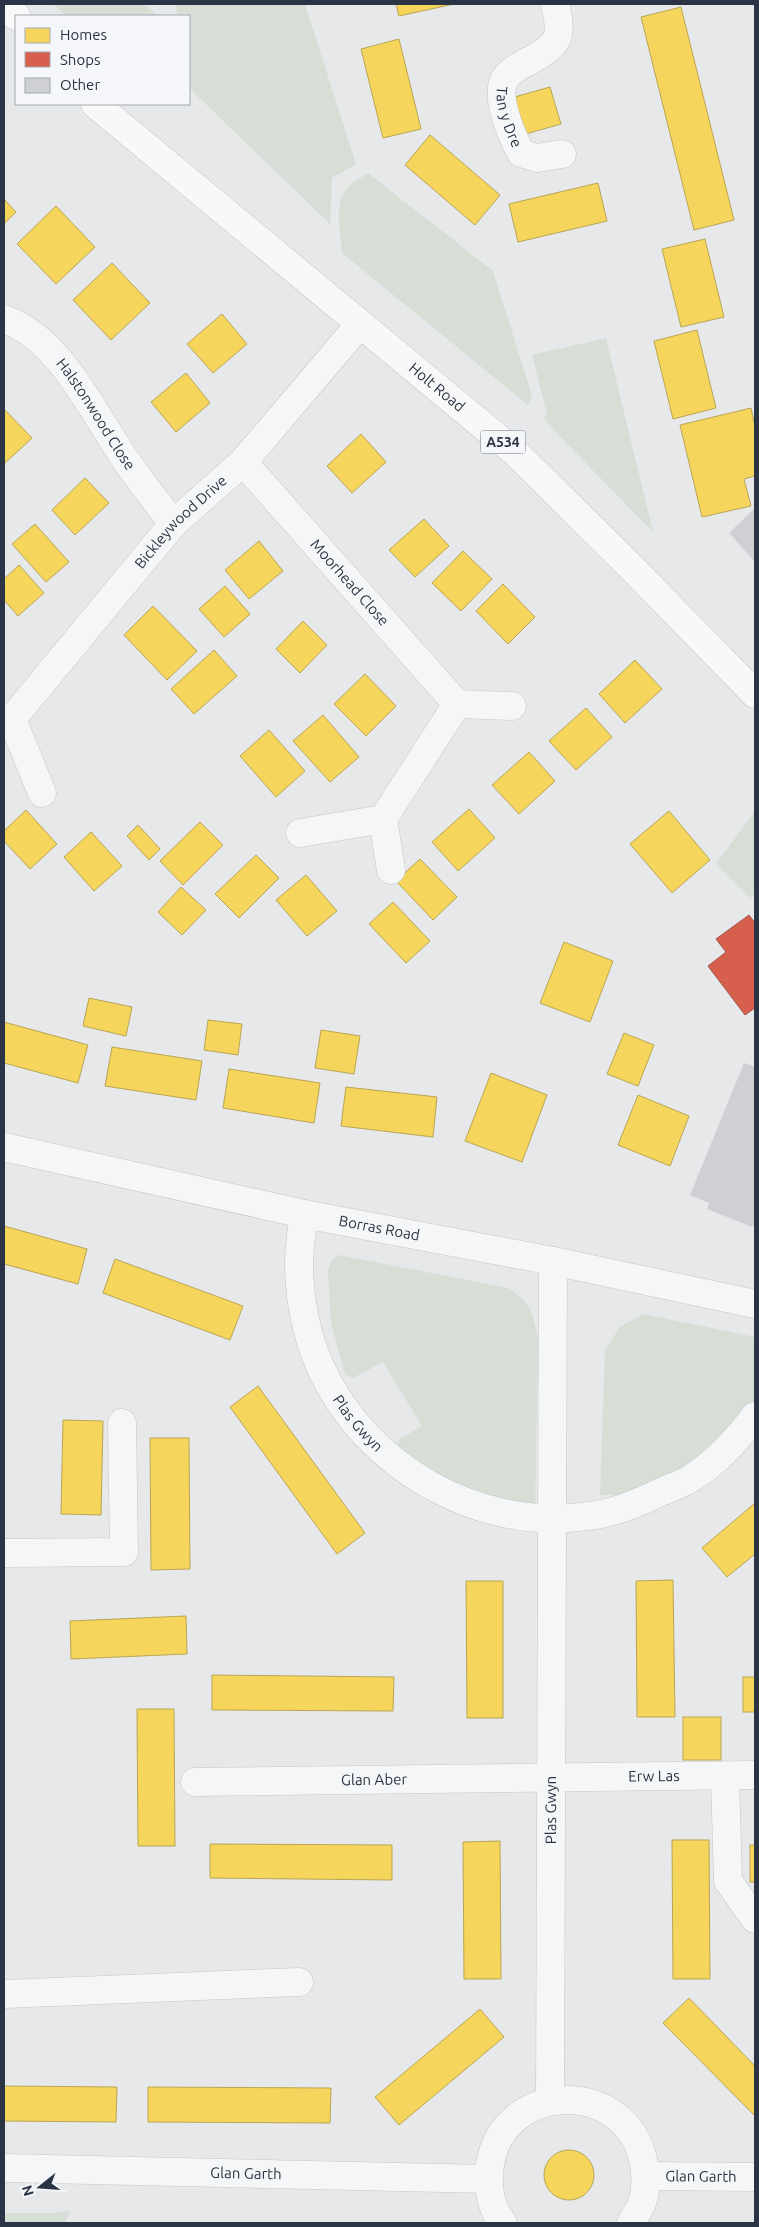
<svg xmlns="http://www.w3.org/2000/svg" width="759" height="2227" font-family="Ubuntu,sans-serif">
  <rect width="100%" height="100%" fill="#e6e8ea"/>
  <g fill="#d6ded6">
    <path d="M 54,4 L 145,4 L 158,16 L 66,16 Z"/>
    <path d="M 176,4 L 305,4 L 356,164 L 332,178 L 330,224 L 189,88 L 189,16 L 177,16 Z"/>
    <path d="M 368,173 L 493,271 L 532,396 L 528,405 L 342,253 C 341,237 335,208 343,194 C 348,184 359,179 368,173 Z"/>
    <path d="M 606,338 L 653,532 L 546,422 L 544,416 L 547,415 L 532,355 Z"/>
    <path d="M 755,811 L 755,893 L 750,898 L 716,864 Z"/>
    <path d="M 339,1255 L 508,1288 C 531,1302 533,1313 538,1339 L 535,1518 L 436,1482 L 397,1446 L 400,1439 L 422,1426 L 383,1362 L 353,1378 L 345,1375 L 331,1323 L 328,1271 L 331,1261 Z"/>
    <path d="M 643,1314 L 755,1337 L 755,1409 L 688,1473 L 627,1495 L 600,1495 L 605,1350 L 620,1327 Z"/>
    <path d="M 71,2210 L 65,2223 L 4,2223 L 4,2214 L 8,2213 L 54,2213 Z"/>
  </g>
  <g fill="#f6d55c" stroke="#b9a555">
    <path d="M 396,4 L 454,4 L 399,16 Z"/>
    <path d="M 681,7 L 734,220 L 694,230 L 641,17 Z"/>
    <path d="M 399,39 L 421,129 L 383,138 L 361,49 Z"/>
    <path d="M 550,87 L 561,124 L 522,135 L 511,98 Z"/>
    <path d="M 430,135 L 500,195 L 475,225 L 405,165 Z"/>
    <path d="M 598,183 L 607,221 L 518,242 L 509,204 Z"/>
    <path d="M 4,199 L 16,212 L 4,224 Z"/>
    <path d="M 56,206 L 95,247 L 56,284 L 17,244 Z"/>
    <path d="M 705,239 L 724,317 L 681,327 L 662,249 Z"/>
    <path d="M 112,263 L 150,303 L 111,340 L 73,300 Z"/>
    <path d="M 222,314 L 247,344 L 213,373 L 187,344 Z"/>
    <path d="M 697,330 L 716,408 L 673,419 L 654,341 Z"/>
    <path d="M 186,373 L 210,403 L 176,432 L 151,402 Z"/>
    <path d="M 751,408 L 755,427 L 755,476 L 744,479 L 751,506 L 702,517 L 680,425 Z"/>
    <path d="M 4,409 L 32,438 L 4,464 Z"/>
    <path d="M 361,434 L 386,462 L 352,493 L 327,466 Z"/>
    <path d="M 85,478 L 109,503 L 75,535 L 52,510 Z"/>
    <path d="M 424,519 L 449,546 L 415,577 L 389,550 Z"/>
    <path d="M 35,524 L 69,562 L 46,582 L 12,544 Z"/>
    <path d="M 259,541 L 283,571 L 249,599 L 225,570 Z"/>
    <path d="M 463,551 L 492,579 L 461,611 L 432,583 Z"/>
    <path d="M 19,565 L 44,593 L 18,616 L 4,600 L 4,579 Z"/>
    <path d="M 503,584 L 535,617 L 508,644 L 476,611 Z"/>
    <path d="M 225,586 L 250,614 L 224,637 L 199,609 Z"/>
    <path d="M 153,606 L 197,651 L 167,680 L 124,635 Z"/>
    <path d="M 303,621 L 327,645 L 300,673 L 276,649 Z"/>
    <path d="M 214,650 L 237,676 L 194,714 L 171,689 Z"/>
    <path d="M 635,660 L 662,689 L 625,723 L 599,694 Z"/>
    <path d="M 365,674 L 396,706 L 366,736 L 334,704 Z"/>
    <path d="M 586,708 L 612,737 L 576,770 L 549,741 Z"/>
    <path d="M 323,715 L 359,757 L 330,782 L 293,741 Z"/>
    <path d="M 269,730 L 305,771 L 276,797 L 240,756 Z"/>
    <path d="M 529,752 L 555,781 L 519,814 L 492,785 Z"/>
    <path d="M 469,809 L 495,838 L 458,871 L 432,842 Z"/>
    <path d="M 26,810 L 57,844 L 30,869 L 4,841 L 4,831 Z"/>
    <path d="M 669,811 L 710,860 L 672,893 L 630,844 Z"/>
    <path d="M 200,822 L 223,845 L 183,885 L 160,861 Z"/>
    <path d="M 138,825 L 160,849 L 149,860 L 127,836 Z"/>
    <path d="M 91,832 L 122,866 L 94,891 L 64,857 Z"/>
    <path d="M 256,855 L 279,878 L 239,918 L 215,894 Z"/>
    <path d="M 420,859 L 457,897 L 433,920 L 396,881 Z"/>
    <path d="M 306,875 L 337,911 L 307,936 L 276,900 Z"/>
    <path d="M 181,887 L 206,910 L 182,935 L 158,912 Z"/>
    <path d="M 393,902 L 430,941 L 406,963 L 369,924 Z"/>
    <path d="M 564,942 L 613,961 L 590,1022 L 540,1003 Z"/>
    <path d="M 89,998 L 132,1007 L 126,1036 L 83,1026 Z"/>
    <path d="M 208,1020 L 242,1024 L 238,1055 L 204,1050 Z"/>
    <path d="M 4,1022 L 88,1045 L 78,1083 L 4,1063 Z"/>
    <path d="M 321,1030 L 360,1036 L 354,1074 L 315,1068 Z"/>
    <path d="M 624,1033 L 654,1045 L 638,1086 L 607,1074 Z"/>
    <path d="M 112,1047 L 202,1061 L 196,1100 L 105,1086 Z"/>
    <path d="M 229,1069 L 320,1083 L 314,1123 L 223,1108 Z"/>
    <path d="M 491,1073 L 547,1095 L 522,1162 L 465,1141 Z"/>
    <path d="M 346,1087 L 437,1097 L 433,1137 L 341,1126 Z"/>
    <path d="M 638,1095 L 689,1116 L 670,1166 L 618,1145 Z"/>
    <path d="M 4,1226 L 87,1249 L 78,1284 L 4,1264 Z"/>
    <path d="M 115,1259 L 243,1306 L 230,1340 L 103,1293 Z"/>
    <path d="M 258,1386 L 365,1533 L 337,1554 L 230,1407 Z"/>
    <path d="M 63,1420 L 103,1421 L 101,1515 L 61,1514 Z"/>
    <path d="M 150,1438 L 189,1438 L 190,1569 L 151,1570 Z"/>
    <path d="M 755,1503 L 755,1554 L 727,1577 L 702,1548 Z"/>
    <path d="M 673,1580 L 675,1717 L 637,1717 L 636,1581 Z"/>
    <path d="M 466,1581 L 503,1581 L 503,1718 L 467,1718 Z"/>
    <path d="M 186,1616 L 187,1654 L 71,1659 L 70,1621 Z"/>
    <path d="M 212,1675 L 394,1677 L 393,1711 L 212,1710 Z"/>
    <rect x="743" y="1677" width="12" height="35"/>
    <path d="M 137,1709 L 174,1709 L 175,1846 L 138,1846 Z"/>
    <rect x="683" y="1717" width="38" height="43"/>
    <path d="M 672,1840 L 709,1840 L 710,1979 L 673,1979 Z"/>
    <path d="M 500,1841 L 501,1979 L 464,1979 L 463,1842 Z"/>
    <path d="M 210,1844 L 392,1845 L 392,1880 L 210,1878 Z"/>
    <rect x="750" y="1845" width="5" height="37"/>
    <path d="M 689,1998 L 755,2066 L 755,2116 L 663,2023 Z"/>
    <path d="M 480,2009 L 504,2037 L 399,2125 L 375,2097 Z"/>
    <path d="M 4,2086 L 117,2087 L 116,2122 L 4,2121 Z"/>
    <path d="M 148,2087 L 331,2088 L 330,2123 L 148,2122 Z"/>
    <circle cx="569" cy="2175" r="25"/>
  </g>
  <path fill="#d6604d" stroke="#a3534b" d="M 749,915 L 755,923 L 755,1008 L 745,1015 L 708,966 L 726,952 L 716,939 Z"/>
  <g fill="#ced0d3">
    <path d="M 755,508 L 755,562 L 729,533 Z"/>
    <path d="M 744,1063 L 755,1067 L 755,1223 L 752,1227 L 707,1209 L 709,1203 L 690,1195 Z"/>
  </g>
  <g fill="none" stroke-linecap="round" stroke-linejoin="round">
    <g stroke="#c4c6c8" stroke-width="29">
      <g id="minor">
        <path id="s1" d="M 555,4 C 557,13 561,28 557,38 C 553,47 540,55 531,60 C 523,64 511,70 506,77 C 493,95 512,136 521,153 L 537,158 L 562,154"/>
        <path id="s2" d="M 4,319 C 60,338 93,413 125,459 C 140,481 157,502 173,524"/>
        <path id="s3" d="M 243,462 L 457,704 L 383,819 L 300,833"/>
        <path d="M 457,704 L 512,706"/>
        <path id="s4" d="M 4,717 L 12,719 L 173,524 L 243,462 L 360,324"/>
        <path d="M 12,719 L 42,793"/>
        <path d="M 383,819 L 391,870"/>
        <path id="s5" d="M 4,1147 L 304,1214 L 553,1261 L 755,1304"/>
        <path id="s6" d="M 304,1214 C 302,1230 299,1247 299,1263 C 299,1297 306,1335 320,1366 C 365,1467 478,1532 588,1516 C 615,1513 638,1503 663,1491 C 672,1487 682,1484 690,1479 C 716,1463 737,1440 755,1416"/>
        <path d="M 4,1553 L 124,1552 L 122,1423"/>
        <path d="M 725,1776 L 728,1881 L 755,1919"/>
        <path id="s7" d="M 195,1782 L 755,1775"/>
        <path d="M 4,1994 L 299,1982"/>
        <path id="s8" d="M 550,2101 L 553,1261"/>
        <path id="s9" d="M 4,2168 L 488,2179"/>
        <path id="s10" d="M 646,2176 L 755,2177"/>
        <path d="M 503,2223 C 490,2207 487,2185 490,2165 C 503,2079 630,2078 644,2165 C 646,2177 646,2192 642,2203 C 639,2210 634,2217 631,2223"/>
      </g>
    </g>
    <g stroke="#c2c5c8" stroke-width="29">
      <g id="major">
        <path d="M 5,4 L 16,16"/>
        <path id="s11" d="M 95,104 L 516,453 L 635,571 L 755,694"/>
      </g>
    </g>
    <use href="#minor" stroke="#f5f6f7" stroke-width="28"/>
    <use href="#major" stroke="#f8f8f8" stroke-width="28"/>
  </g>
  <g text-anchor="middle" stroke-width="5" stroke-linejoin="round" paint-order="stroke">
    <rect fill="#f4f6f9" stroke="#676e7b" stroke-width="1" x="480.5" y="430.5" width="45" height="23" rx="4"/>
    <g font-size="14" font-weight="bold" fill="#2b3445">
      <text x="503" y="447">A534</text>
    </g>
    <g font-size="15" fill="#2b3445" stroke="#f4f6f9">
      <text dy="5" stroke="none"><textPath href="#s1" startOffset="141">Tan y Dre</textPath></text>
      <text dy="5" stroke="none"><textPath href="#s11" startOffset="444">Holt Road</textPath></text>
      <text dy="5" stroke="none"><textPath href="#s2" startOffset="135">Halstonwood Close</textPath></text>
      <text dy="5" stroke="none"><textPath href="#s4" startOffset="268">Bickleywood Drive</textPath></text>
      <text dy="5" stroke="none"><textPath href="#s3" startOffset="161">Moorhead Close</textPath></text>
      <text dy="5" stroke="none"><textPath href="#s5" startOffset="384">Borras Road</textPath></text>
      <text dy="5" stroke="none"><textPath href="#s6" startOffset="224">Plas Gwyn</textPath></text>
      <text dy="5" stroke="none"><textPath href="#s7" startOffset="459">Erw Las</textPath></text>
      <text dy="5" stroke="none"><textPath href="#s7" startOffset="179">Glan Aber</textPath></text>
      <text dy="5" stroke="none"><textPath href="#s8" startOffset="291">Plas Gwyn</textPath></text>
      <text dy="5" stroke="none"><textPath href="#s9" startOffset="242">Glan Garth</textPath></text>
      <text dy="5" stroke="none"><textPath href="#s10" startOffset="55">Glan Garth</textPath></text>
    </g>
  </g>
  <rect width="759" height="2227" fill="none" stroke="#2b3445" stroke-width="10"/>
  <rect x="15" y="15" width="175" height="90" fill="#f4f6f9" stroke="#a4a8b1"/>
  <rect x="25" y="28" width="25" height="15" fill="#f6d55c" stroke="#a4a8b1"/>
  <text x="60" y="40" font-size="15" fill="#2b3445">Homes</text>
  <rect x="25" y="52" width="25" height="15" fill="#d6604d" stroke="#a4a8b1"/>
  <text x="60" y="65" font-size="15" fill="#2b3445">Shops</text>
  <rect x="25" y="78" width="25" height="15" fill="#ced0d3" stroke="#a4a8b1"/>
  <text x="60" y="90" font-size="15" fill="#2b3445">Other</text>
  <g transform="translate(40 2187) rotate(253)" stroke="#f4f6f9" stroke-width="4" paint-order="stroke">
  <path d="M0-4L9 19L0 12L-9 19Z" fill="#2b3445"/>
  <text y="-8" font-size="14" font-weight="bold" text-anchor="middle" fill="#2b3445">N</text>
  </g>
</svg>
